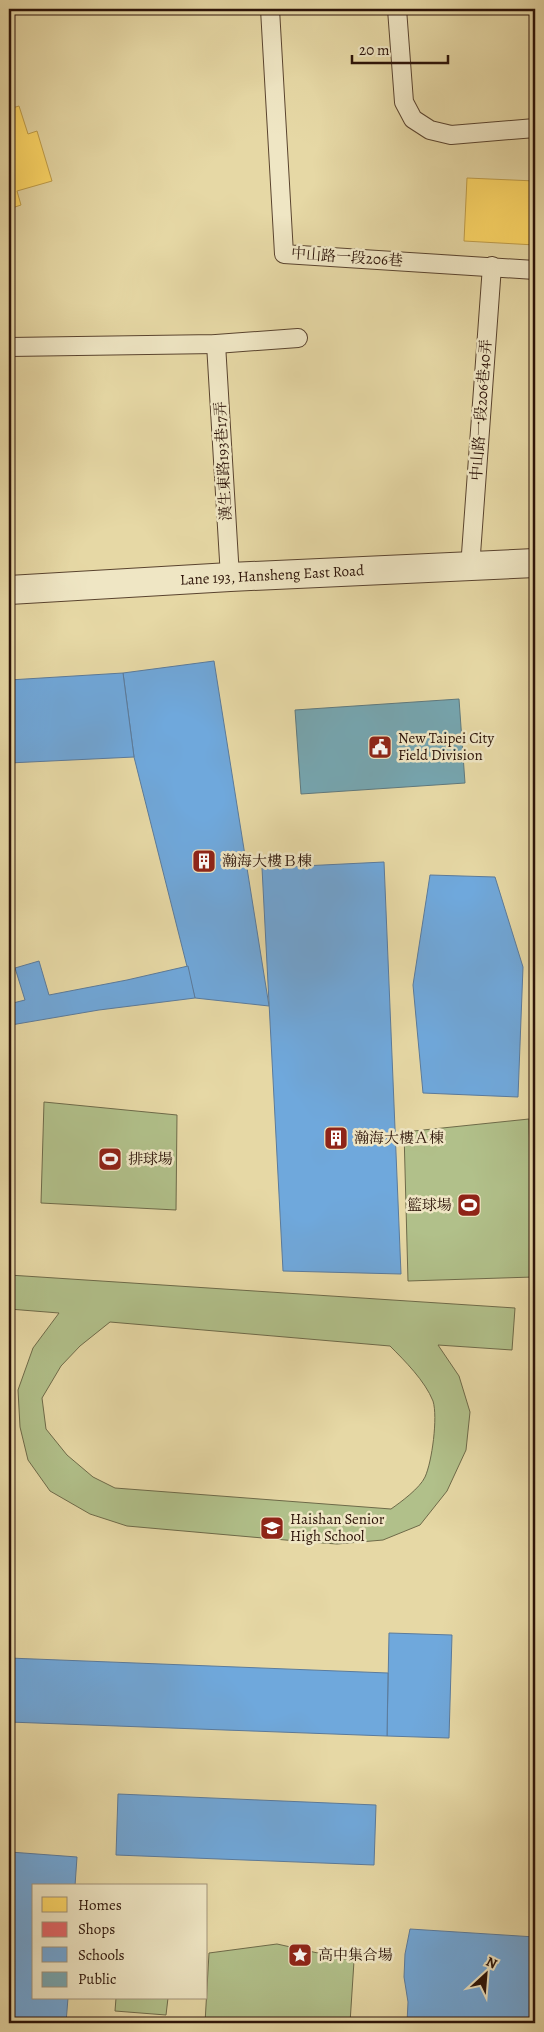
<svg xmlns="http://www.w3.org/2000/svg" width="544" height="2032" font-family="Alegreya,'Noto Serif TC',serif">
  <rect width="100%" height="100%" fill="#e6d8a5"/>
  <filter id="stains"><feTurbulence type="fractalNoise" baseFrequency=".004" numOctaves="4"/><feColorMatrix values="0 0 0 0 .2 0 0 0 0 .09 0 0 0 0 .02 0 0 0 .5 -.17"/></filter>
  <radialGradient id="worn" r=".72"><stop offset=".6" stop-color="#630" stop-opacity="0"/><stop offset="1" stop-color="#630" stop-opacity=".3"/></radialGradient>
  <g fill="#b1c08a" stroke="#6e6a49" fill-rule="evenodd">
    <path d="M 44,1102 L 177,1115 L 176,1210 L 41,1203 Z"/>
    <path d="M 529,1119 L 533,1277 L 408,1281 L 404,1132 Z"/>
    <path d="M 9,1275 L 515,1308 L 512,1350 L 438,1345 L 459,1376 L 470,1412 L 466,1450 L 447,1491 L 420,1525 L 383,1540 L 337,1544 L 308,1542 L 127,1526 L 90,1514 L 50,1491 L 28,1460 L 20,1427 L 18,1390 L 33,1348 L 59,1313 L 9,1309 ZM 110,1322 L 390,1346 C 405,1361 425,1381 433,1401 C 438,1417 432,1462 425,1477 C 420,1488 401,1502 391,1509 L 115,1488 L 93,1477 L 67,1455 L 46,1429 L 42,1398 L 61,1366 L 80,1346 Z"/>
    <path d="M 277,1944 L 354,1961 L 350,2023 L 205,2023 L 209,1953 Z"/>
    <path d="M 116,1998 L 168,1998 L 166,2015 L 115,2011 Z"/>
  </g>
  <g fill="#ffd966" stroke="#c09e4a">
    <path d="M 19,106 L 28,134 L 37,131 L 52,181 L 17,191 L 21,205 L 9,209 L 9,109 Z"/>
    <path d="M 467,178 L 535,181 L 535,245 L 464,241 Z"/>
  </g>
  <path fill="#e06666" stroke="#aa4d4a" d="M 441,1974 L 500,1978 L 497,2023 L 437,2023 Z"/>
  <g fill="#6fa8dc" stroke="#5b7b9c">
    <path d="M 214,661 L 269,1006 L 195,998 L 134,757 L 123,673 Z"/>
    <path d="M 123,673 L 134,757 L 9,763 L 9,680 Z"/>
    <path d="M 384,862 L 401,1274 L 283,1271 L 262,868 Z"/>
    <path d="M 430,875 L 495,877 L 523,967 L 518,1097 L 423,1093 L 413,985 Z"/>
    <path d="M 39,961 L 49,995 L 127,980 L 188,966 L 195,998 L 99,1010 L 11,1025 L 9,1004 L 25,1000 L 15,968 Z"/>
    <path d="M 389,1633 L 452,1635 L 449,1738 L 387,1736 Z"/>
    <path d="M 9,1658 L 388,1673 L 387,1736 L 9,1722 Z"/>
    <path d="M 118,1794 L 376,1805 L 374,1865 L 116,1855 Z"/>
    <path d="M 10,1852 L 77,1857 L 75,1886 L 34,1886 L 34,1998 L 68,1998 L 66,2023 L 9,2023 Z"/>
    <path d="M 410,1929 L 535,1937 L 535,2023 L 407,2023 L 408,2002 L 404,1977 L 405,1954 Z"/>
  </g>
  <path fill="#76a5af" stroke="#60797d" d="M 459,699 L 465,783 L 301,794 L 295,710 Z"/>
  <g fill="none" stroke-linecap="round" stroke-linejoin="round">
    <g stroke="#5a442f" stroke-width="20">
      <g id="service">
        <path d="M 270,9 L 284,254 L 535,270"/>
        <path d="M 397,9 L 404,102 L 413,119 L 430,130 L 451,135 L 535,128"/>
        <path d="M 216,344 L 230,577"/>
        <path d="M 9,347 L 216,344 L 298,338"/>
        <path d="M 471,554 L 492,266"/>
      </g>
    </g>
    <g stroke="#5a442f" stroke-width="30">
      <path id="minor" d="M 9,590 L 230,577 L 535,563"/>
    </g>
    <use href="#service" stroke="#efe6c4" stroke-width="18"/>
    <use href="#minor" stroke="#efe6c4" stroke-width="28"/>
  </g>
  <defs>
    <g id="civic-square" transform="scale(1.25)"><rect x="-9" y="-9" width="18" height="18" rx="4" fill="#8f2418" stroke="#efe6c4"/><path d="M-.6-6.5H3V-4.5H.6V-3L4-1V1h2V6H-6V1h2V-1L-.6-3ZM-1.2 2.5V6h2.4V2.5Z" fill="#fff"/></g>
    <g id="building-square" transform="scale(1.25)"><rect x="-9" y="-9" width="18" height="18" rx="4" fill="#8f2418" stroke="#efe6c4"/><path d="M-4-6H4V6H1V3H-1V6H-4ZM-2.5-4.3h1.7v1.8h-1.7ZM.8-4.3h1.7v1.8H.8ZM-2.5-1h1.7V.8h-1.7ZM.8-1h1.7V.8H.8Z" fill="#fff"/></g>
    <g id="stadium-square" transform="scale(1.25)"><rect x="-9" y="-9" width="18" height="18" rx="4" fill="#8f2418" stroke="#efe6c4"/><path d="M0-5a6.5 5 0 1 0 0 10a6.5 5 0 1 0 0-10ZM-3.5-1.8h7v3.6h-7Z" fill="#fff"/></g>
    <g id="school-square" transform="scale(1.25)"><rect x="-9" y="-9" width="18" height="18" rx="4" fill="#8f2418" stroke="#efe6c4"/><path d="M0-5L7-2L0 1L-7-2ZM-4 1L0 2.5L4 1V4Q0 6-4 4Z" fill="#fff"/></g>
    <g id="sight-square" transform="scale(1.25)"><rect x="-9" y="-9" width="18" height="18" rx="4" fill="#8f2418" stroke="#efe6c4"/><path d="M0-6L1.8-2.2L6-1.7L2.9 1.2L3.7 5.4L0 3.3L-3.7 5.4L-2.9 1.2L-6-1.7L-1.8-2.2Z" fill="#fff"/></g>
  </defs>
  <g fill-rule="evenodd">
    <use href="#civic-square" x="380" y="747"/>
    <use href="#building-square" x="204" y="861"/>
    <use href="#building-square" x="336" y="1138"/>
    <use href="#stadium-square" x="110" y="1159"/>
    <use href="#stadium-square" x="469" y="1205"/>
    <use href="#school-square" x="272" y="1528"/>
    <use href="#sight-square" x="300" y="1955"/>
  </g>
  <g text-anchor="middle" stroke-width="5" stroke-linejoin="round" paint-order="stroke">
    <g font-size="15" fill="#2c1308" stroke="#efe6c4">
      <text transform="translate(347 257) rotate(4)" y="5">中山路一段206巷</text>
      <text transform="translate(481 410) rotate(-86)" y="5">中山路一段206巷40弄</text>
      <text transform="translate(223 461) rotate(-93)" y="5">漢生東路193巷17弄</text>
      <text transform="translate(272 575) rotate(-3)" y="5">Lane 193, Hansheng East Road</text>
    </g>
    <g font-size="15" fill="#2c1308" stroke="#efe6c4" text-anchor="start">
      <text x="398" y="743">New Taipei City<tspan x="398" dy="17">Field Division</tspan></text>
      <text x="222" y="866">瀚海大樓Ｂ棟</text>
      <text x="354" y="1143">瀚海大樓Ａ棟</text>
      <text x="128" y="1164">排球場</text>
      <text x="452" y="1210" text-anchor="end">籃球場</text>
      <text x="290" y="1524">Haishan Senior<tspan x="290" dy="17">High School</tspan></text>
      <text x="318" y="1960">高中集合場</text>
    </g>
  </g>
  <rect width="544" height="2032" fill="none" stroke="#e6d8a5" stroke-width="30"/>
  <rect x="10" y="10" width="524" height="2012" fill="none" stroke="#2c1308" stroke-width="2.5"/>
  <rect x="15" y="15" width="514" height="2002" fill="none" stroke="#2c1308"/>
  <rect x="32" y="1884" width="175" height="115" fill="#efe6c4" stroke="#a19279"/>
  <rect x="42" y="1897" width="25" height="15" fill="#ffd966" stroke="#a19279"/>
  <text x="78" y="1910" font-size="15" fill="#2c1308">Homes</text>
  <rect x="42" y="1922" width="25" height="15" fill="#e06666" stroke="#a19279"/>
  <text x="78" y="1934" font-size="15" fill="#2c1308">Shops</text>
  <rect x="42" y="1947" width="25" height="15" fill="#6fa8dc" stroke="#a19279"/>
  <text x="78" y="1960" font-size="15" fill="#2c1308">Schools</text>
  <rect x="42" y="1972" width="25" height="15" fill="#76a5af" stroke="#a19279"/>
  <text x="78" y="1984" font-size="15" fill="#2c1308">Public</text>
  <g transform="translate(486 1974) rotate(26)" stroke="#efe6c4" stroke-width="4" paint-order="stroke">
  <path d="M0-4L9 19L0 12L-9 19Z" fill="#2c1308"/>
  <text y="-8" font-size="14" font-weight="bold" text-anchor="middle" fill="#2c1308">N</text>
  </g>
  <path d="M352 55v8h96v-8" fill="none" stroke="#2c1308" stroke-width="2.5"/>
  <text x="359" y="55" font-size="15" fill="#2c1308" stroke="#efe6c4" stroke-width="4" paint-order="stroke">20 m</text>
  <rect width="100%" height="100%" filter="url(#stains)"/>
  <rect width="100%" height="100%" fill="url(#worn)"/>
</svg>
